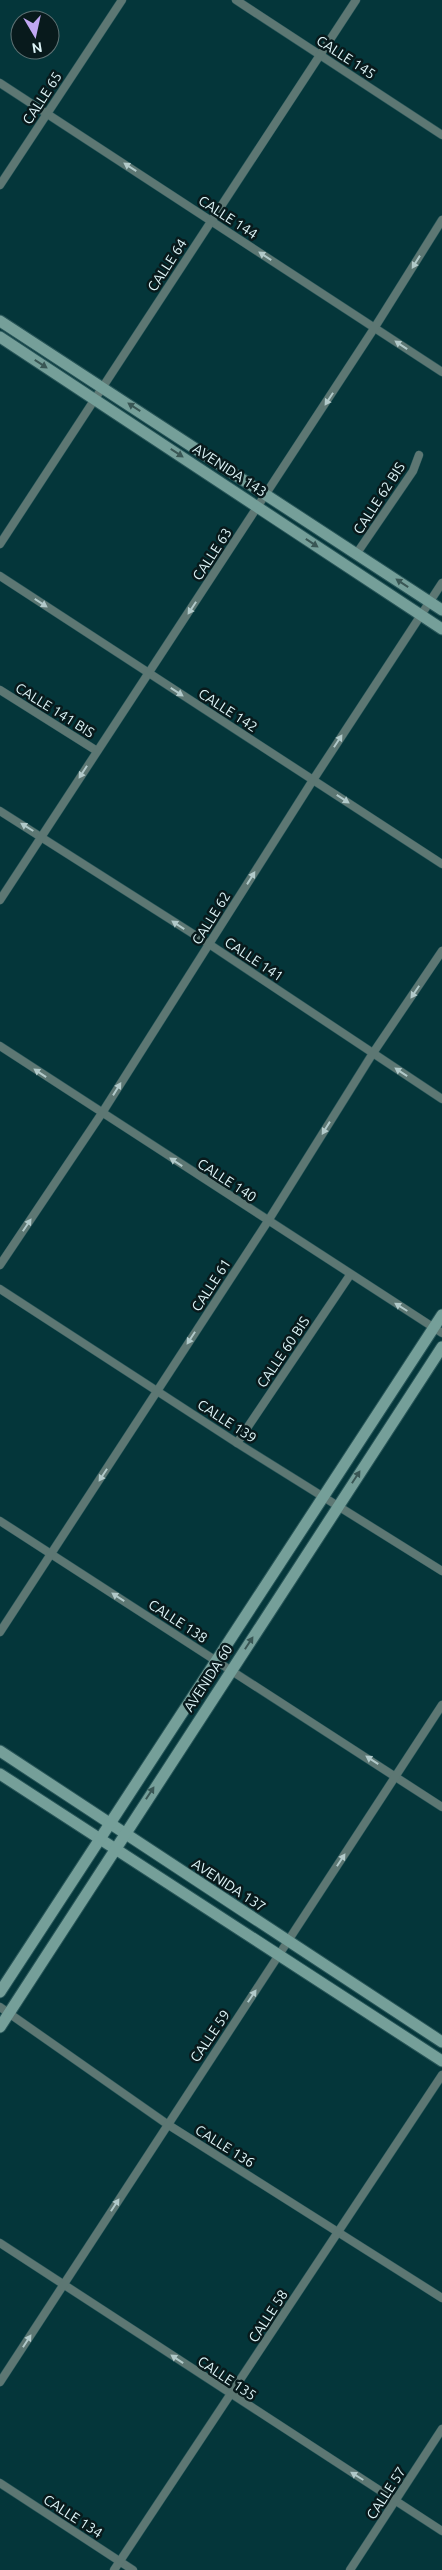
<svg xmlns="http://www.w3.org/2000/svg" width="442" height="2570" font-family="Ubuntu,sans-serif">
  <rect width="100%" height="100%" fill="#04363a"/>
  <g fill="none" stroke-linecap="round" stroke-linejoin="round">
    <g stroke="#275558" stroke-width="9">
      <g id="minor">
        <path d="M 236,0 L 442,135"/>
        <path d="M 0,83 L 442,372"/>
        <path d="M 0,185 L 122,0"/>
        <path d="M 0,544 L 356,0"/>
        <path d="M 357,553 L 413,471 L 419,455"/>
        <path d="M 0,576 L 442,864"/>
        <path d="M 0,690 L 97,751"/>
        <path d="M 0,811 L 209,944 L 442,1099"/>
        <path d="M 0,900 L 375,327 L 442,220"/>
        <path d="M 0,1046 L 442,1333"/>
        <path d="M 0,1265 L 102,1113 L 313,780 L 442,583"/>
        <path d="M 0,1289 L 237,1443 L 442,1571"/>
        <path d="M 237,1443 L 350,1275"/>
        <path d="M 0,1521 L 442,1807"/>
        <path d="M 0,1632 L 268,1221 L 373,1053 L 442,951"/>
        <path d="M 0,2007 L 167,2124 L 442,2298"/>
        <path d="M 0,2243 L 442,2531"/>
        <path d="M 0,2382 L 442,1705"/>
        <path d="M 0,2483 L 133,2570"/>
        <path d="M 114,2570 L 442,2075"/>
        <path d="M 350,2570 L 442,2429"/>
      </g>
    </g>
    <g stroke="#275558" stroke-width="13">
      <g id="secondary">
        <path d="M 0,321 L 442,610"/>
        <path d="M 0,337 L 442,629"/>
        <path d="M 0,1751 L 442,2042"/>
        <path d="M 0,1774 L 442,2061"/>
        <path d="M 0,1992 L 442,1315"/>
        <path d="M 0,2027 L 442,1347"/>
      </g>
    </g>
    <use href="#minor" stroke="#5d7773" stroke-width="8"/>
    <use href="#secondary" stroke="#759f99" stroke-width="11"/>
  </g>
  <defs><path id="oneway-solid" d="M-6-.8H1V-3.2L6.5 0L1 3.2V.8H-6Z" transform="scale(1.25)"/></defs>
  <g fill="#b1c9c9">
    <use href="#oneway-solid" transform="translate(130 167) rotate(-147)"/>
    <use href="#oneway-solid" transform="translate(265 256) rotate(-147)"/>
    <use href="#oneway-solid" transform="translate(416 262) rotate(122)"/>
    <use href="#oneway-solid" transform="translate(401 345) rotate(-146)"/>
    <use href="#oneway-solid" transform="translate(329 399) rotate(123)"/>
    <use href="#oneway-solid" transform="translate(41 603) rotate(33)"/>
    <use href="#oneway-solid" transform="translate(192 608) rotate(123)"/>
    <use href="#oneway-solid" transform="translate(177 692) rotate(33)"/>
    <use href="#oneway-solid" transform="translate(338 741) rotate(-57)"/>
    <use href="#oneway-solid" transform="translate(83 772) rotate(123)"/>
    <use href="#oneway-solid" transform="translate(343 799) rotate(33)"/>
    <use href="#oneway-solid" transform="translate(27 827) rotate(-148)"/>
    <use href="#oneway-solid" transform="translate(251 878) rotate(-58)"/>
    <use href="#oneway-solid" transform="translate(178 925) rotate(-147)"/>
    <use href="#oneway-solid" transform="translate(415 992) rotate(124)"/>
    <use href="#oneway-solid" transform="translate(401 1072) rotate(-146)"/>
    <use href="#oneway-solid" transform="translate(40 1073) rotate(-146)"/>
    <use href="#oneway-solid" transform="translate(117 1089) rotate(-58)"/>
    <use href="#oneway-solid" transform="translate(326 1128) rotate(122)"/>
    <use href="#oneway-solid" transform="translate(176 1162) rotate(-147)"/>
    <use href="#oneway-solid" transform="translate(27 1225) rotate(-56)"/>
    <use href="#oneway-solid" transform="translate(401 1307) rotate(-148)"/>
    <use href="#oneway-solid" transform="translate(191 1338) rotate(123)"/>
    <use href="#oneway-solid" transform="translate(103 1475) rotate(123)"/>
    <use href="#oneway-solid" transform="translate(118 1597) rotate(-147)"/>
    <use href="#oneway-solid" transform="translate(372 1760) rotate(-147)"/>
    <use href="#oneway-solid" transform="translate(341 1860) rotate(-57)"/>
    <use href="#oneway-solid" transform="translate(252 1996) rotate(-56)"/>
    <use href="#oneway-solid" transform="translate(115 2205) rotate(-57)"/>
    <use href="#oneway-solid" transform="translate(27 2341) rotate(-57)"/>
    <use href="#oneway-solid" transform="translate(177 2359) rotate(-146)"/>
    <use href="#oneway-solid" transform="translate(357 2476) rotate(-148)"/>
  </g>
  <g fill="#395654">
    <use href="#oneway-solid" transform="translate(41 364) rotate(33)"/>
    <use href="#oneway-solid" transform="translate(134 407) rotate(-147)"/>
    <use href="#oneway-solid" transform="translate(177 453) rotate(33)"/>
    <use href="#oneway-solid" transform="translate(312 543) rotate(34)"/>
    <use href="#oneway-solid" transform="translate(402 583) rotate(-146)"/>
    <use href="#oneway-solid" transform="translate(356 1477) rotate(-57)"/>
    <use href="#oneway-solid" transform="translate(249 1643) rotate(-57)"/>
    <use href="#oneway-solid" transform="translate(150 1793) rotate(-57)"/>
  </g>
  <g text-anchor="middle" stroke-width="5" stroke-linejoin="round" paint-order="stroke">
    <g font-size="14" fill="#def5f8" stroke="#081a1c">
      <text transform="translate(346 57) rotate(33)" y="5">CALLE 145</text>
      <text transform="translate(42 98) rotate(-57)" y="5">CALLE 65</text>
      <text transform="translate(228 217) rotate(33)" y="5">CALLE 144</text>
      <text transform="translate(167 265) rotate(-57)" y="5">CALLE 64</text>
      <text transform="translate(230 470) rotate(33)" y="5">AVENIDA 143</text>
      <text transform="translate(379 498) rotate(-57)" y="5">CALLE 62 BIS</text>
      <text transform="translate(212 554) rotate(-57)" y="5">CALLE 63</text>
      <text transform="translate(55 710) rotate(32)" y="5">CALLE 141 BIS</text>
      <text transform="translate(228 710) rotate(33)" y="5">CALLE 142</text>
      <text transform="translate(211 918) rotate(-58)" y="5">CALLE 62</text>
      <text transform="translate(254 959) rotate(34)" y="5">CALLE 141</text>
      <text transform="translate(227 1180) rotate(33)" y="5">CALLE 140</text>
      <text transform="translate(211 1285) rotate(-57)" y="5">CALLE 61</text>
      <text transform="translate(283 1352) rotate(-56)" y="5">CALLE 60 BIS</text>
      <text transform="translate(227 1421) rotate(33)" y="5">CALLE 139</text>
      <text transform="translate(178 1621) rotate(33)" y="5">CALLE 138</text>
      <text transform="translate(208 1678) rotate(-57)" y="5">AVENIDA 60</text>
      <text transform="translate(229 1885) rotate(33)" y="5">AVENIDA 137</text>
      <text transform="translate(210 2036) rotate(-56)" y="5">CALLE 59</text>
      <text transform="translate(225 2146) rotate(32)" y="5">CALLE 136</text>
      <text transform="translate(268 2316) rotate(-57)" y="5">CALLE 58</text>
      <text transform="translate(227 2378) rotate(34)" y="5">CALLE 135</text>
      <text transform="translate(386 2493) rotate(-57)" y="5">CALLE 57</text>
      <text transform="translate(73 2516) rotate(33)" y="5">CALLE 134</text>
    </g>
  </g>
  <g transform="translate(35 35) rotate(171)"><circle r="24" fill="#081a1c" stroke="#5e7274"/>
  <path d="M0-4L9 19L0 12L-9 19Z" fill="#c1a8f3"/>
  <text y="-8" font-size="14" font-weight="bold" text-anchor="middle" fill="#def5f8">N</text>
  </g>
</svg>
